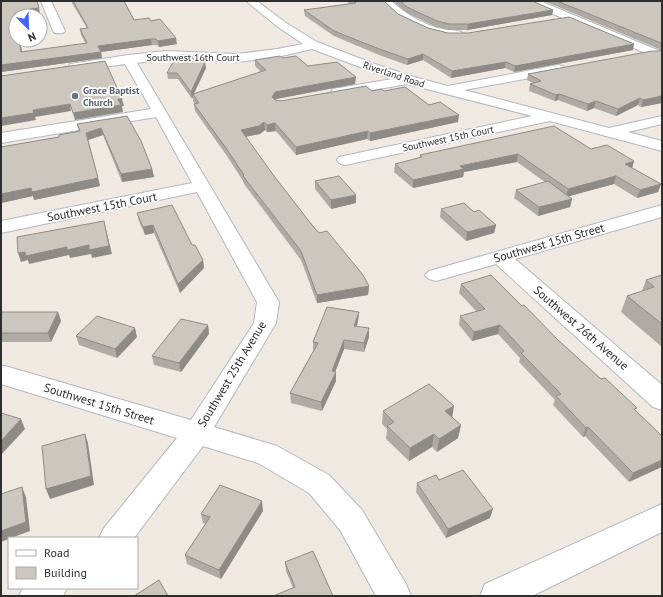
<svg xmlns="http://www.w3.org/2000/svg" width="663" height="597" font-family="'PT Sans',sans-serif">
  <rect width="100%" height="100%" fill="#efe9e1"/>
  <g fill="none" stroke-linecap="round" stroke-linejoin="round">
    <g stroke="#b4b7c1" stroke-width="2">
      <g id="minor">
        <path d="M 41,1 L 51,1 L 65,31 L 63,33 L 55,33 L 53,31 Z"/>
        <path d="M 246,1 L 257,1 L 286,23 L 317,42 L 372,63 L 414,77 L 448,86 L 558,65 L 563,66 L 564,69 L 563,72 L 464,90 L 609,128 L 662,116 L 662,124 L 628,132 L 662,141 L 662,151 L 550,121 L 345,165 L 339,163 L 337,160 L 339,157 L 532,116 L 407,84 L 338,96 L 333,95 L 331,92 L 333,89 L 392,79 L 312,49 L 277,57 L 237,62 L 166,59 L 137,63 L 279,302 L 276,323 L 214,427 L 277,446 L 329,475 L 362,510 L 406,584 L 411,596 L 376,596 L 340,530 L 309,493 L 258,463 L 203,446 L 134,538 L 99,538 L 104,528 L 177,438 L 1,384 L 1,366 L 5,366 L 191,420 L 254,323 L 257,302 L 197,192 L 1,233 L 1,221 L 192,183 L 156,117 L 1,143 L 1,133 L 151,109 L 125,64 L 75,71 L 70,70 L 69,67 L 70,64 L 128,55 L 166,51 L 237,54 L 277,49 L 303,44 L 278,27 Z"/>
        <path d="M 380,1 L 391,1 C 406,14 423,25 443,29 C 449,30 455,30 461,32 L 463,34 L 461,36 C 437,42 394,20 380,1 Z"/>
        <path d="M 526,1 L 540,1 L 662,52 L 662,60 L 527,3 Z"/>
        <path d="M 662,205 L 662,217 L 515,259 L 662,385 L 662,410 L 653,407 L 496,264 L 436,281 L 429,279 L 425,275 L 429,271 Z"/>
        <path d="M 662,504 L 662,532 L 532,596 L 480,596 L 485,584 Z"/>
        <path d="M 23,588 L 67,588 L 63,596 L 19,596 Z"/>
      </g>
    </g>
    <use href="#minor" fill="#fff" fill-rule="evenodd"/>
  </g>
  <g fill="#afaba4">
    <path d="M 1,1 L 40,13 L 16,16 L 22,52 L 86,44 L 81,35 L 80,29 L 87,28 L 72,3 L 72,1 L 124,1 L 134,20 L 151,21 L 177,44 L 159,47 L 157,45 L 152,45 L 101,52 L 102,58 L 1,72 Z"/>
    <path d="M 346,1 L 384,1 L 398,14 L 428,28 L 448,33 L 633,50 L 514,72 L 505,68 L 451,78 L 423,60 L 407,65 L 379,55 L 334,36 L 305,16 L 304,10 L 350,4 Z"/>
    <path d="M 393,1 L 532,1 L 553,10 L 552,15 L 467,30 L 448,30 L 436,27 L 407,13 Z"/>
    <path d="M 544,1 L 662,1 L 662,103 L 641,107 L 638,105 L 616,116 L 594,108 L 587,111 L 558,100 L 555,101 L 529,91 L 530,84 L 533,83 L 527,80 L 528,74 L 660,51 L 659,49 Z"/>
    <path d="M 283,58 L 308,66 L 355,84 L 276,99 L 275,100 L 281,101 L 372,91 L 384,91 L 429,105 L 458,122 L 370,141 L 367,139 L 296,155 L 276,131 L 267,132 L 265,130 L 260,134 L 246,137 L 274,176 L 312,225 L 369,286 L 368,295 L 317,303 L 301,260 L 244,184 L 243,181 L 227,156 L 195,111 L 194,104 L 195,104 L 193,101 L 193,96 L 192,99 L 178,79 L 168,79 L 167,73 L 195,62 L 206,68 L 194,94 L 261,72 L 255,66 L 255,60 Z"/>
    <path d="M 127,116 L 152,169 L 154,177 L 122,182 L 103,135 L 88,140 L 100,186 L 34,200 L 33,196 L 1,203 L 1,147 L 59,137 L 79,131 L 77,124 Z"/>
    <path d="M 591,149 L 632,168 L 661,184 L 658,192 L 637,198 L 614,184 L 569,196 L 572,199 L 570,207 L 538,216 L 514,198 L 516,190 L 545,182 L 517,162 L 464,172 L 463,177 L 413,188 L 394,172 L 395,164 L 420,158 L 420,155 Z"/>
    <path d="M 315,181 L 356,203 L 331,209 L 315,189 Z"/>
    <path d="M 441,209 L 474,212 L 496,225 L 494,233 L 466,241 L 440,217 Z"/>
    <path d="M 137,213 L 192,245 L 203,260 L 204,268 L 180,293 L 154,233 L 145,235 L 139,221 Z"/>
    <path d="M 662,275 L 662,347 L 621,312 L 627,296 L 642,291 L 646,280 Z"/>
    <path d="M 461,284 L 558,340 L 636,411 L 662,436 L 629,482 L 585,436 L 583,437 L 553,405 L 555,400 L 519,362 L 520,358 L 498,334 L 472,341 L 459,325 L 460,316 L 477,312 L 459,293 Z"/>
    <path d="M 1,312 L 58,312 L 61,321 L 51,342 L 1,342 Z"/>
    <path d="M 359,312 L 358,321 L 357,326 L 369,337 L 364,352 L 344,349 L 335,372 L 336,381 L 322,411 L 291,403 L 290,393 L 313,352 L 313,342 Z"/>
    <path d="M 208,325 L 209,334 L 181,372 L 154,365 L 152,356 Z"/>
    <path d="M 76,336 L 137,337 L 117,358 L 79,345 Z"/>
    <path d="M 383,411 L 452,417 L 461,425 L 458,438 L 437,452 L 432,447 L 409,461 L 386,439 L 387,429 L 382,424 Z"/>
    <path d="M 439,480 L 490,518 L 446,538 L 416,492 L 417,483 Z"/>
    <path d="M 263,511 L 221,579 L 187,564 L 185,555 L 206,524 L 203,523 L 201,514 Z"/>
    <path d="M 285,562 L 333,596 L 293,588 L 286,571 Z"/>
  </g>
  <g fill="#8e8b86">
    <path d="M 39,8 L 40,13 L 30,15 L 31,16 L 16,16 L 16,19 L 15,13 L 29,9 Z"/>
    <path d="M 553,10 L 552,15 L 467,30 L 468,24 Z"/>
    <path d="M 176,38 L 177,44 L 159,47 L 158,41 Z"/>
    <path d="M 151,39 L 152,45 L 101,52 L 102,58 L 1,72 L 1,65 L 98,46 Z"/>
    <path d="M 19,40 L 20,40 L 23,58 L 21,52 Z"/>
    <path d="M 634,44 L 633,50 L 514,72 L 515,66 Z"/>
    <path d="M 423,54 L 423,60 L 407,65 L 408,59 Z"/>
    <path d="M 205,62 L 206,68 L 193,95 L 193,94 L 193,96 L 192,99 L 191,92 Z"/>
    <path d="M 506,62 L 505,68 L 451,78 L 452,71 Z"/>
    <path d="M 356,77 L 355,84 L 276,99 L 273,104 L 272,97 L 275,92 Z"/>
    <path d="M 559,94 L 558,100 L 555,101 L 556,95 Z"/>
    <path d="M 662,96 L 662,103 L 641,107 L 643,100 Z"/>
    <path d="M 640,98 L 638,105 L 616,116 L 618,109 Z"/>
    <path d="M 118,99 L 122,99 L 124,106 L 122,106 L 123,112 L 75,120 L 73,113 Z"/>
    <path d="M 596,101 L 594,108 L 587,111 L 588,104 Z"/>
    <path d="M 70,104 L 71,111 L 35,117 L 36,120 L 1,126 L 1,118 L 33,110 Z"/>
    <path d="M 459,115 L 458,122 L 370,141 L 370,133 Z"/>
    <path d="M 264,122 L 265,130 L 260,134 L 242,137 L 241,130 Z"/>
    <path d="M 275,123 L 276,131 L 267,132 L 267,125 Z"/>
    <path d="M 101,128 L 103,135 L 88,140 L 86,133 Z"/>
    <path d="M 368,131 L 367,139 L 296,155 L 296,147 Z"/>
    <path d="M 518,154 L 517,162 L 464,172 L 463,177 L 413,188 L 413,180 L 460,166 Z"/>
    <path d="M 634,161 L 632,169 L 625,164 Z"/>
    <path d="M 152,169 L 154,177 L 122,182 L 121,174 Z"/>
    <path d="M 616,176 L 614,184 L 566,197 L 568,189 Z"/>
    <path d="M 98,178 L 100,186 L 34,200 L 33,196 L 1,203 L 1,194 L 31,188 Z"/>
    <path d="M 661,184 L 658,192 L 637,198 L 640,190 Z"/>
    <path d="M 356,195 L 356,203 L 331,209 L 331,200 Z"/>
    <path d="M 572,199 L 570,207 L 538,216 L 539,207 Z"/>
    <path d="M 104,221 L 112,254 L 92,258 L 91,254 L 70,258 L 69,255 L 29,264 L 28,260 L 21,262 L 18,253 Z"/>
    <path d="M 153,225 L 154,233 L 145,235 L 143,227 Z"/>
    <path d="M 496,225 L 494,233 L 466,241 L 467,232 Z"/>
    <path d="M 203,260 L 204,268 L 180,293 L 178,284 Z"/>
    <path d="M 369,286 L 368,295 L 317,303 L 317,295 Z"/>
    <path d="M 58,312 L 61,321 L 51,342 L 48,333 Z"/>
    <path d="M 359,312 L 358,321 L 354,335 L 354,326 Z"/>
    <path d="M 208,325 L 209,334 L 181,372 L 179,363 Z"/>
    <path d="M 500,325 L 498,334 L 472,341 L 474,332 Z"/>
    <path d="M 135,328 L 137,337 L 117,358 L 115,349 Z"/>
    <path d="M 369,328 L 369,337 L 364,352 L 364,343 Z"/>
    <path d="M 344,340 L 344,349 L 332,380 L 336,372 L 336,381 L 322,411 L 321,402 Z"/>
    <path d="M 454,406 L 452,419 L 445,411 Z"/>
    <path d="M 21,419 L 25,429 L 1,455 L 1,441 Z"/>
    <path d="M 461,425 L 458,438 L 437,452 L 439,439 Z"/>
    <path d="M 588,427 L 585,436 L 583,437 L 586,428 Z"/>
    <path d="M 85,434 L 88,443 L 94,485 L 50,499 L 46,489 Z"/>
    <path d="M 434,434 L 432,447 L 409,461 L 410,448 Z"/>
    <path d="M 662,460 L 662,467 L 629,482 L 633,473 Z"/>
    <path d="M 22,487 L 26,497 L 30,531 L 11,538 L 9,538 L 9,539 L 1,542 L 1,531 Z"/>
    <path d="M 262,501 L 263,511 L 221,579 L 219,570 Z"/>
    <path d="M 493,509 L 490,518 L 446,538 L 448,529 Z"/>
  </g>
  <g fill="#cbc7bf" stroke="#8e8b86">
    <path d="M 1,1 L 37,1 L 39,8 L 29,9 L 30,11 L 15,13 L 16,19 L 16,40 L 19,40 L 21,52 L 87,43 L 80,29 L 88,28 L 73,1 L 124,1 L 134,20 L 149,18 L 151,21 L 160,19 L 176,38 L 158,41 L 156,39 L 151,39 L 98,46 L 101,52 L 1,65 Z"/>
    <path d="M 353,1 L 384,1 L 398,14 L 428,28 L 448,33 L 468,33 L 569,17 L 634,44 L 515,66 L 506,62 L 452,71 L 423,54 L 408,59 L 379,49 L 334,31 L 304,10 L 356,3 Z"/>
    <path d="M 400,1 L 532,1 L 553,10 L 468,24 L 449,24 L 437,21 L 407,7 Z"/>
    <path d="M 557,1 L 662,1 L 662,45 L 661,43 Z"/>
    <path d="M 662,49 L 662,96 L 643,100 L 640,98 L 618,109 L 596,101 L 588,104 L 559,94 L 556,95 L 530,84 L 541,81 L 528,74 L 652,51 L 660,51 Z"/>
    <path d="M 177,55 L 191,55 L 195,62 L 205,62 L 191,92 L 177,73 L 167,73 Z"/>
    <path d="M 280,56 L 283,58 L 296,56 L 308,66 L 337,62 L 356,77 L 275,92 L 272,97 L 275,100 L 281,101 L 366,86 L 372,91 L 381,89 L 384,91 L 405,87 L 429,105 L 440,102 L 459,115 L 370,133 L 368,131 L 296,147 L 275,123 L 267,125 L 264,122 L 259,126 L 241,130 L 274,176 L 312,225 L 319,233 L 327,231 L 363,275 L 369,286 L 317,295 L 301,251 L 243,176 L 244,175 L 226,148 L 194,104 L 199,103 L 193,94 L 266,70 L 255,60 Z"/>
    <path d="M 105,61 L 122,99 L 118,99 L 121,105 L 73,113 L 70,104 L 33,110 L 34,113 L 1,118 L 1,76 Z"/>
    <path d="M 127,116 L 141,141 L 152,169 L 121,174 L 101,128 L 86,133 L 98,178 L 32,192 L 31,188 L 1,194 L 1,147 L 59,137 L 59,135 L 80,131 L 77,124 Z"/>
    <path d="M 554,126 L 591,149 L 607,145 L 634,161 L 625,164 L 661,184 L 640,190 L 616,176 L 568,189 L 518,154 L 460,166 L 464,169 L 413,180 L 395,164 L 422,157 L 420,155 Z"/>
    <path d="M 339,176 L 356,195 L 331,200 L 315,181 Z"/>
    <path d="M 548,181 L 572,199 L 539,207 L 516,190 Z"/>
    <path d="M 464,203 L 474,212 L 479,210 L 496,225 L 467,232 L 441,209 Z"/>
    <path d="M 172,205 L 192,245 L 195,245 L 203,260 L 178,284 L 153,225 L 143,227 L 137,213 Z"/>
    <path d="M 104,221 L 109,246 L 89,250 L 89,245 L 67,250 L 67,247 L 26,256 L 25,252 L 18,253 L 17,237 Z"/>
    <path d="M 491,275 L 522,306 L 524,305 L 558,340 L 601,379 L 605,378 L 637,408 L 634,409 L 662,436 L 662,460 L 633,473 L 588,427 L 586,428 L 556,396 L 561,394 L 521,353 L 524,351 L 500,325 L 474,332 L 460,316 L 485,309 L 461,284 Z"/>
    <path d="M 662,275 L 662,324 L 627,296 L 654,287 L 646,280 Z"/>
    <path d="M 327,307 L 359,312 L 354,326 L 369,328 L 364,343 L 344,340 L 332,371 L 336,372 L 321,402 L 290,393 L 318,343 L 313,342 Z"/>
    <path d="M 1,312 L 58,312 L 48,333 L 1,333 Z"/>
    <path d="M 97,316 L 135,328 L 115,349 L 76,336 Z"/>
    <path d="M 181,319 L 208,325 L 179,363 L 152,356 Z"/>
    <path d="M 429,384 L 454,406 L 445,411 L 461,425 L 439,439 L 434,434 L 410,448 L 387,426 L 394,422 L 383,411 Z"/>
    <path d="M 1,413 L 21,419 L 1,441 Z"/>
    <path d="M 85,434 L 91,476 L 46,489 L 42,446 Z"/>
    <path d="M 463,470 L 493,509 L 448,529 L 417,483 L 436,475 L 439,480 Z"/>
    <path d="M 220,485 L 262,501 L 219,570 L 185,555 L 210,517 L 201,514 Z"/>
    <path d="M 22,487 L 26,522 L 1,531 L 1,494 Z"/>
    <path d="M 313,551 L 333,596 L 273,596 L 295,587 L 285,562 Z"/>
    <path d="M 159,580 L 168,596 L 134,596 Z"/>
  </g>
  <circle fill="#6b7280" stroke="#fff" stroke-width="1.5" cx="75" cy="96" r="4"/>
  <g text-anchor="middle" stroke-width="3.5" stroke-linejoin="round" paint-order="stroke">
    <g font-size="10" fill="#2e2e2e" stroke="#fff">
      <text x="193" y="61">Southwest 16th Court</text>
      <text transform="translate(394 74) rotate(18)" y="4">Riverland Road</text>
      <text transform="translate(448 138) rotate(-12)" y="4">Southwest 15th Court</text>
    </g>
    <g font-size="10" font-weight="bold" fill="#5b616d" stroke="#fff" text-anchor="start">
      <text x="83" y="94">Grace Baptist<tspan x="83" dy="12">Church</tspan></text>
    </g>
    <g font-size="12" fill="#2e2e2e" stroke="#fff">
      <text transform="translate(102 207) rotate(-11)" y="4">Southwest 15th Court</text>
      <text transform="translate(549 243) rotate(-16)" y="4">Southwest 15th Street</text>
      <text transform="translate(581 328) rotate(41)" y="4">Southwest 26th Avenue</text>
      <text transform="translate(232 374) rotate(-59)" y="4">Southwest 25th Avenue</text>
      <text transform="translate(99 404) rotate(17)" y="4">Southwest 15th Street</text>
    </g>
  </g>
  <rect width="663" height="597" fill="none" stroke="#2e2e2e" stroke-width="4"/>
  <rect x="8" y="537" width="130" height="52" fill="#ffffff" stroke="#ababab"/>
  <rect x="16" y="550" width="20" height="6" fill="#ffffff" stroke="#ababab"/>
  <text x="44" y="557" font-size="12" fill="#2e2e2e">Road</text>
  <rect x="16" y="567" width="20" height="12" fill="#cbc7bf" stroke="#ababab"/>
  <text x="44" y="577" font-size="12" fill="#2e2e2e">Building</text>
  <g transform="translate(28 28) rotate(157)"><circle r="19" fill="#ffffff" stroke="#ababab"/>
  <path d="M0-3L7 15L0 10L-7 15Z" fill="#4264fb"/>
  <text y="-6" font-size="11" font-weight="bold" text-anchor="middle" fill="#2e2e2e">N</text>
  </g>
</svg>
